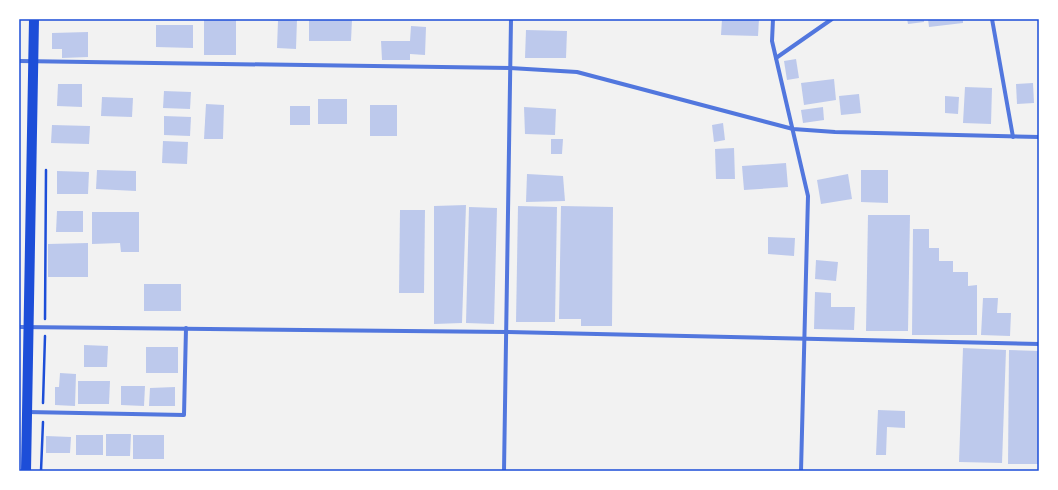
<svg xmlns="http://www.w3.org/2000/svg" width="1058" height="490" font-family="Overpass,sans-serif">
  <rect width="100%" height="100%" fill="#f2f2f2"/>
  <g fill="#bdc9ec">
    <rect x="204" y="19" width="32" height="36"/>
    <path d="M 268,19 L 297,19 L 296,49 L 277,48 L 278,21 L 268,20 Z"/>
    <path d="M 309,19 L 352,19 L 351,41 L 309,41 Z"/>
    <path d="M 722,19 L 759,19 L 758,36 L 721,35 Z"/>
    <path d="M 907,19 L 924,19 L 924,22 L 908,24 Z"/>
    <path d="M 928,19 L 963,19 L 963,23 L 929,27 Z"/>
    <path d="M 156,25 L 193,25 L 193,48 L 156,47 Z"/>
    <path d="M 411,26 L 426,27 L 425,55 L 410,54 L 410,60 L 382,60 L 381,41 L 410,41 Z"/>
    <path d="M 526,30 L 567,31 L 566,58 L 525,58 Z"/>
    <path d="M 88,32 L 88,57 L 62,58 L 62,49 L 52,49 L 52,33 Z"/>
    <path d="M 796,59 L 799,78 L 787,80 L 784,61 Z"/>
    <path d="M 834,79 L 836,100 L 804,105 L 801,83 Z"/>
    <path d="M 1033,83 L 1034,103 L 1017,104 L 1016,84 Z"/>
    <path d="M 58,84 L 82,84 L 82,107 L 57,106 Z"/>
    <path d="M 965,87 L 992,88 L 991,124 L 963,123 Z"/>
    <path d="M 164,91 L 191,92 L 190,109 L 163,108 Z"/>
    <path d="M 859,94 L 861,113 L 841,115 L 839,96 Z"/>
    <path d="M 945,96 L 959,97 L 958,114 L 945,113 Z"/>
    <path d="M 102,97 L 133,98 L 132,117 L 101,116 Z"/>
    <rect x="318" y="99" width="29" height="25"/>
    <path d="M 206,104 L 224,105 L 223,139 L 204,139 Z"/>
    <rect x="370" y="105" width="27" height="31"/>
    <rect x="290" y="106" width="20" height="19"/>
    <path d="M 524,107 L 556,109 L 555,135 L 525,134 Z"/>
    <path d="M 823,107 L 824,120 L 803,123 L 801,110 Z"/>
    <path d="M 164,116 L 191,117 L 190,136 L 164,135 Z"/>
    <path d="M 723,123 L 725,140 L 714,142 L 712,125 Z"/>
    <path d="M 52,125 L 90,126 L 89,144 L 51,143 Z"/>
    <path d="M 551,139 L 563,139 L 562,154 L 551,154 Z"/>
    <path d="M 163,141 L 188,142 L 187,164 L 162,163 Z"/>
    <path d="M 734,148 L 735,179 L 716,179 L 715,149 Z"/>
    <path d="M 786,163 L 788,187 L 744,190 L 742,166 Z"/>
    <path d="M 97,170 L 136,171 L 136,191 L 96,189 Z"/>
    <path d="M 861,170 L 888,170 L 888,203 L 861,202 Z"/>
    <path d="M 57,171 L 89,172 L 88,194 L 57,194 Z"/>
    <path d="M 527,174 L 563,176 L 565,201 L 526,202 Z"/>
    <path d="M 848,174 L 852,199 L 821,204 L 817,180 Z"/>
    <path d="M 466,205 L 462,323 L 434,324 L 434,206 Z"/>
    <path d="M 518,206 L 557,207 L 555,322 L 516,322 Z"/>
    <path d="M 561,206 L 613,207 L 612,326 L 581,326 L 581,319 L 559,319 Z"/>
    <path d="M 469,207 L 497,208 L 494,324 L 466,323 Z"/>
    <path d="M 400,210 L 425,210 L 424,293 L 399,293 Z"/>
    <path d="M 57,211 L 83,211 L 83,232 L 56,232 Z"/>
    <path d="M 92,212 L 139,212 L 139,252 L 121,252 L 120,243 L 92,244 Z"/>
    <path d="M 868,215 L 910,215 L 908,331 L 866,331 Z"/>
    <path d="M 913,229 L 929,229 L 929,248 L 939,248 L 939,261 L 953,261 L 953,272 L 968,272 L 968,286 L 977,285 L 977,335 L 912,335 Z"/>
    <path d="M 768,237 L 795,238 L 794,256 L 768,254 Z"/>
    <path d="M 88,243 L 88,277 L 48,277 L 48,244 Z"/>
    <path d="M 816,260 L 838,262 L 836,281 L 815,279 Z"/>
    <rect x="144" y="284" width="37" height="27"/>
    <path d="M 815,292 L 831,293 L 831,307 L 855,307 L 854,330 L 814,329 Z"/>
    <path d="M 983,298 L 998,298 L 997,313 L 1011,313 L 1010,336 L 981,335 Z"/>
    <path d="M 84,345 L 108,346 L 107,367 L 84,367 Z"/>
    <rect x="146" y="347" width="32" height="26"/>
    <path d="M 963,348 L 1006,350 L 1002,463 L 959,462 Z"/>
    <path d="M 1009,350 L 1039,351 L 1039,464 L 1008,464 Z"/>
    <path d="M 60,373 L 76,374 L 75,406 L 55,405 L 55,387 L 59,387 Z"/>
    <path d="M 78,381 L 110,381 L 109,404 L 78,404 Z"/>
    <path d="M 121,386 L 145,386 L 144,406 L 121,405 Z"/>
    <path d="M 175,387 L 175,406 L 149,406 L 150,388 Z"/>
    <path d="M 878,410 L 905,411 L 905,428 L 887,427 L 886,455 L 876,455 Z"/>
    <path d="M 106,434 L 131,434 L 130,456 L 106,456 Z"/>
    <rect x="76" y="435" width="27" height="20"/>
    <rect x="133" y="435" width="31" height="24"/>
    <path d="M 46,436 L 71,437 L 70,453 L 46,453 Z"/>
  </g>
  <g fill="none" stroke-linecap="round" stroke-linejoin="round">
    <g stroke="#1d4ed8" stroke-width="2.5">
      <path d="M 45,319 L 46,170"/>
      <path d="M 43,403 L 45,336"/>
      <path d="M 41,471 L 43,422"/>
    </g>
    <g stroke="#5277de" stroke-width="4">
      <path d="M 773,19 L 772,41 L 808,196 L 801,471"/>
      <path d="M 992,19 L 1013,137"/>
      <path d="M 776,58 L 832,19"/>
      <path d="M 19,61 L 510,68 L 577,72 L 793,129 L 835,132 L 1039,137"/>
      <path d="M 19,327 L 506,332 L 1039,344"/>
      <path d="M 27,412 L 184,415 L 186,328"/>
      <path d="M 504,471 L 511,19"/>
    </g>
    <path stroke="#1d4ed8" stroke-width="10" d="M 26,471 L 34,19"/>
  </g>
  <rect width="1058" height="490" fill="none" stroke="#ffffff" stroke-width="40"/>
  <rect x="20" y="20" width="1018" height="450" fill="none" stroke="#1d4ed8" stroke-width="1.5"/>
</svg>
